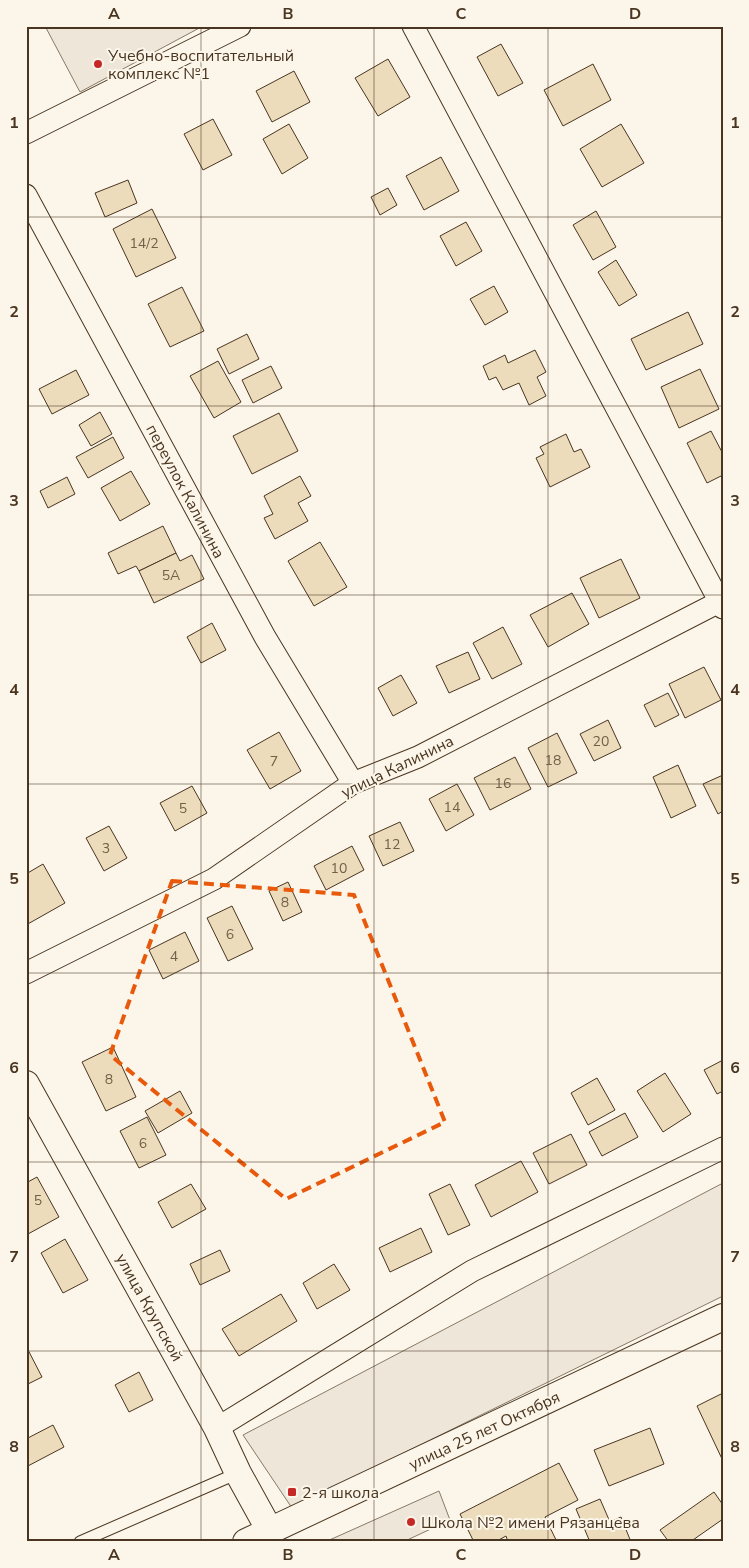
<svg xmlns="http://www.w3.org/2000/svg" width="749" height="1568" font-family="'Nunito Sans',sans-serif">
  <rect width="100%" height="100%" fill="#fbf6e9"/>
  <g fill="#ede6d9" stroke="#887966">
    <path d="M 45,26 L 203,26 L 80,92 Z"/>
    <path d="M 723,1183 L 723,1296 L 292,1508 L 243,1435 Z"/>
    <path d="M 439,1491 L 450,1520 L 403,1542 L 325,1542 Z"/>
  </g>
  <g fill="#ecdcbc" stroke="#4a3520">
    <path d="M 501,44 L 523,83 L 498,96 L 477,57 Z"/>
    <path d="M 388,59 L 410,97 L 378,116 L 355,78 Z"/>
    <path d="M 593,64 L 611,100 L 563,126 L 544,90 Z"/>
    <path d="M 294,71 L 310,102 L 272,122 L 256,91 Z"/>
    <path d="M 213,119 L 232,155 L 203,170 L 184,134 Z"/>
    <path d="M 289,124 L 308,158 L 282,174 L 263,139 Z"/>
    <path d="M 621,124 L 644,163 L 602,187 L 580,149 Z"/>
    <path d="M 441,157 L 459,191 L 424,210 L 406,176 Z"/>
    <path d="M 128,180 L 137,203 L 105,217 L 95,193 Z"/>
    <path d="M 388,188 L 397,205 L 380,215 L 371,197 Z"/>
    <path d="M 152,209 L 176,258 L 136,277 L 113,229 Z"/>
    <path d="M 596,211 L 616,247 L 593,260 L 573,225 Z"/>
    <path d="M 466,222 L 482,251 L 456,266 L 440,236 Z"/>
    <path d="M 616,260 L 637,295 L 619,306 L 598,272 Z"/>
    <path d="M 494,286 L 508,312 L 485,325 L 470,299 Z"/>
    <path d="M 182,287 L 204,331 L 170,347 L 148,304 Z"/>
    <path d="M 688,312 L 703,344 L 646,370 L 631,339 Z"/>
    <path d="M 247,334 L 259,359 L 229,374 L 217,349 Z"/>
    <path d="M 535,350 L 546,372 L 537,377 L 546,396 L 529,405 L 519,383 L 503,390 L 496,377 L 489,380 L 483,366 L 505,355 L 508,363 Z"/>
    <path d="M 218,361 L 241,402 L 214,418 L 190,376 Z"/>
    <path d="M 271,366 L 282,388 L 253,403 L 242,380 Z"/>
    <path d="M 700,369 L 719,409 L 679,428 L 661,387 Z"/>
    <path d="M 76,370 L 89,395 L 52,414 L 39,389 Z"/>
    <path d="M 100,412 L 112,434 L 91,446 L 79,425 Z"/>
    <path d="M 279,413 L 298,451 L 252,474 L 233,436 Z"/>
    <path d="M 711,431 L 723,454 L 723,475 L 707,483 L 687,443 Z"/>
    <path d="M 566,434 L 574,452 L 581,449 L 590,467 L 550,487 L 536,458 L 544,454 L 540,447 Z"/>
    <path d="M 113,437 L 124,458 L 88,478 L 76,457 Z"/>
    <path d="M 131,471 L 150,504 L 120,521 L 101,488 Z"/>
    <path d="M 300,476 L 311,496 L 298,503 L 308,521 L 275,539 L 264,518 L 273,514 L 264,496 Z"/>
    <path d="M 67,477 L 75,494 L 48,508 L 40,491 Z"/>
    <path d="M 163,526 L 176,553 L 139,571 L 136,566 L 118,574 L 108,553 Z"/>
    <path d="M 320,542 L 347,587 L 314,606 L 288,561 Z"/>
    <path d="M 176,553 L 180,561 L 192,555 L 204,579 L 154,603 L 139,571 Z"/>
    <path d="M 621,559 L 640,598 L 599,618 L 580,578 Z"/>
    <path d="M 572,593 L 589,624 L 548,647 L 530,615 Z"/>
    <path d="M 212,623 L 226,650 L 201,663 L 187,637 Z"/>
    <path d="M 503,627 L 522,664 L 492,679 L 473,643 Z"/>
    <path d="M 468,652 L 480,679 L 449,693 L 436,666 Z"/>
    <path d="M 704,667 L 721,700 L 685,718 L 669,684 Z"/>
    <path d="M 401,675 L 417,703 L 393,716 L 378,688 Z"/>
    <path d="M 668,693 L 679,715 L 655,727 L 644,705 Z"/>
    <path d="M 608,720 L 621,748 L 594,761 L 580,734 Z"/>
    <path d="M 279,732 L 301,771 L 270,789 L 247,750 Z"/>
    <path d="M 557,733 L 577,773 L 548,787 L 528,748 Z"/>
    <path d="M 515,757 L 531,789 L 490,810 L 474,778 Z"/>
    <path d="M 678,765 L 696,806 L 671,818 L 653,777 Z"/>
    <path d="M 723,775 L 723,811 L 718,814 L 703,784 Z"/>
    <path d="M 457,784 L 474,815 L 446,831 L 429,799 Z"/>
    <path d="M 192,786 L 207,813 L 175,831 L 160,803 Z"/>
    <path d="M 400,822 L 414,851 L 383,866 L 369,836 Z"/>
    <path d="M 109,826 L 127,858 L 104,871 L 86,838 Z"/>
    <path d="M 352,846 L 364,870 L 326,890 L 314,866 Z"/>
    <path d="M 43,864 L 65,903 L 26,925 L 26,874 Z"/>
    <path d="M 288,882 L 302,912 L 283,921 L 269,891 Z"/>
    <path d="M 232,906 L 253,949 L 228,961 L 207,918 Z"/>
    <path d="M 185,932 L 199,961 L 163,979 L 149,950 Z"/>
    <path d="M 113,1047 L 136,1097 L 106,1111 L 82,1062 Z"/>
    <path d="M 723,1060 L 723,1091 L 717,1094 L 704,1070 Z"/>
    <path d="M 665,1073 L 691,1114 L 663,1132 L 637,1091 Z"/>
    <path d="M 597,1078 L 615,1110 L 588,1125 L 571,1093 Z"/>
    <path d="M 180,1091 L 192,1113 L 158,1133 L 145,1111 Z"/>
    <path d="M 625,1113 L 638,1137 L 602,1156 L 589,1132 Z"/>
    <path d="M 147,1117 L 166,1155 L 139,1168 L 120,1131 Z"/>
    <path d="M 571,1134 L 587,1165 L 549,1184 L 533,1153 Z"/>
    <path d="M 521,1161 L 538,1192 L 491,1217 L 475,1185 Z"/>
    <path d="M 37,1177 L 59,1217 L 28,1234 L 26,1183 Z"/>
    <path d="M 191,1184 L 206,1209 L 172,1228 L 158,1202 Z"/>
    <path d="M 450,1184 L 470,1225 L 448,1235 L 429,1194 Z"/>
    <path d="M 421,1228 L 432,1252 L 390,1272 L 379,1248 Z"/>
    <path d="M 65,1239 L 88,1280 L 63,1293 L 41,1253 Z"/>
    <path d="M 220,1250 L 230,1271 L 200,1285 L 190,1264 Z"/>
    <path d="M 334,1264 L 350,1290 L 317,1309 L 303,1283 Z"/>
    <path d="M 281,1294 L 297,1321 L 239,1356 L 222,1329 Z"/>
    <path d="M 26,1346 L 42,1377 L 26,1385 Z"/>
    <path d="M 139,1372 L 153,1400 L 129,1412 L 115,1385 Z"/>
    <path d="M 723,1393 L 723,1461 L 697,1406 Z"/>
    <path d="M 53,1425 L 64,1447 L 26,1467 L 26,1439 Z"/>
    <path d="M 650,1428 L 664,1464 L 609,1486 L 594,1450 Z"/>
    <path d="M 559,1463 L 578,1500 L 545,1517 L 557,1542 L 508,1542 L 506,1536 L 495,1542 L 474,1542 L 460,1514 Z"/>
    <path d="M 714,1492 L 723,1505 L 723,1519 L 690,1542 L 669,1542 L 660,1530 Z"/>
    <path d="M 600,1499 L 610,1522 L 621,1517 L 631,1542 L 590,1542 L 576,1509 Z"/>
  </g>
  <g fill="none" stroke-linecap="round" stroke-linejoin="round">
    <g stroke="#4a3520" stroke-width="13">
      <path id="service" d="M 80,1542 L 238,1473"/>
    </g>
    <g stroke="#4a3520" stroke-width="23">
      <g id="minor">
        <path d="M 413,26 L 723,608"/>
        <path d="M 26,133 L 240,26"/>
        <path d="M 26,195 L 265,637 L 353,783"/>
        <path d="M 26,973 L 214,879 L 353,783 L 418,757 L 723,600"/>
        <path d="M 217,1428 L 472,1271 L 723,1148"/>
      </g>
    </g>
    <g stroke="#4a3520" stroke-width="28">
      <g id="tertiary">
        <path d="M 26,1084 L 217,1428 L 238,1473 L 270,1531"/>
        <path d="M 246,1542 L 723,1317"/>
      </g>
    </g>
    <use href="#service" stroke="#fbf6e9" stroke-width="11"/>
    <use href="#minor" stroke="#fbf6e9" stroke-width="21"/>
    <use href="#tertiary" stroke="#fbf6e9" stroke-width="26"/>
  </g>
  <path fill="none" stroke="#e8590c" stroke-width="4" stroke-dasharray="10 6" stroke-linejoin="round" d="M 172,881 L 354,895 L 445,1122 L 286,1199 L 110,1055 Z"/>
  <path fill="none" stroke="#4a3520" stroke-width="1" stroke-opacity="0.55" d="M 201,26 L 201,1542M 374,26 L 374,1542M 548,26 L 548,1542M 26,217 L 723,217M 26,406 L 723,406M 26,595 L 723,595M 26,784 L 723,784M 26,973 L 723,973M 26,1162 L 723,1162M 26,1351 L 723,1351"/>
  <g fill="#c62828" stroke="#fbf6e9" stroke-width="2">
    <circle cx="98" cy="64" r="5"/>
    <rect x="287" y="1487" width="10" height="10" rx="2.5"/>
    <circle cx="411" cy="1522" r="5"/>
  </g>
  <g text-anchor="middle" stroke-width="4" stroke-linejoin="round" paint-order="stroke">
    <g font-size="14" fill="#725f47">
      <text x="144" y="248">14/2</text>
      <text x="171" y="580">5А</text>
      <text x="601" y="746">20</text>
      <text x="553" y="765">18</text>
      <text x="274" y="766">7</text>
      <text x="503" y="788">16</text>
      <text x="452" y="812">14</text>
      <text x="183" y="813">5</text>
      <text x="392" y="849">12</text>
      <text x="106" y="853">3</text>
      <text x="339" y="873">10</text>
      <text x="285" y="907">8</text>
      <text x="230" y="939">6</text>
      <text x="174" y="961">4</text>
      <text x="109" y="1084">8</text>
      <text x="143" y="1148">6</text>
      <text x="38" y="1205">5</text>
    </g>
    <g font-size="16" fill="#4a3520" stroke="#fbf6e9" text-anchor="start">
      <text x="108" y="61">Учебно-воспитательный<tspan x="108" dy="18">комплекс №1</tspan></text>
      <text x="302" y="1498">2-я школа</text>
      <text x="421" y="1528">Школа №2 имени Рязанцева</text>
    </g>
    <g font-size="16" fill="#4a3520" stroke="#fbf6e9">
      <text transform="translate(186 491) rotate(62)" y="6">переулок Калинина</text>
      <text transform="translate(397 766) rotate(-26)" y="6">улица Калинина</text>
      <text transform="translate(150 1307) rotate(61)" y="6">улица Крупской</text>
      <text transform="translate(484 1430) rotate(-25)" y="6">улица 25 лет Октября</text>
    </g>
  </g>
  <rect width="749" height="1568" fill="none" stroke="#fbf6e9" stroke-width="55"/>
  <rect x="28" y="28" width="694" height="1512" fill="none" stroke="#4a3520" stroke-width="2"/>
  <g font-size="16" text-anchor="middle" font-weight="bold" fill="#4a3520">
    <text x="114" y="19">A</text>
    <text x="288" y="19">B</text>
    <text x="461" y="19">C</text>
    <text x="635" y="19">D</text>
    <text x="14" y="128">1</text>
    <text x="735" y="128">1</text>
    <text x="14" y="317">2</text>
    <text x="735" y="317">2</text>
    <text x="14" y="506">3</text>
    <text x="735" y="506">3</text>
    <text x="14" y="695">4</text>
    <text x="735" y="695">4</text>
    <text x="14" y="884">5</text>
    <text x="735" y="884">5</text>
    <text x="14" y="1073">6</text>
    <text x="735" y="1073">6</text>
    <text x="14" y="1262">7</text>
    <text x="735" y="1262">7</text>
    <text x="14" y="1452">8</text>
    <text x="735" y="1452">8</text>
    <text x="114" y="1560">A</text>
    <text x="288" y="1560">B</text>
    <text x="461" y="1560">C</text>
    <text x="635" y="1560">D</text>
  </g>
</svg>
